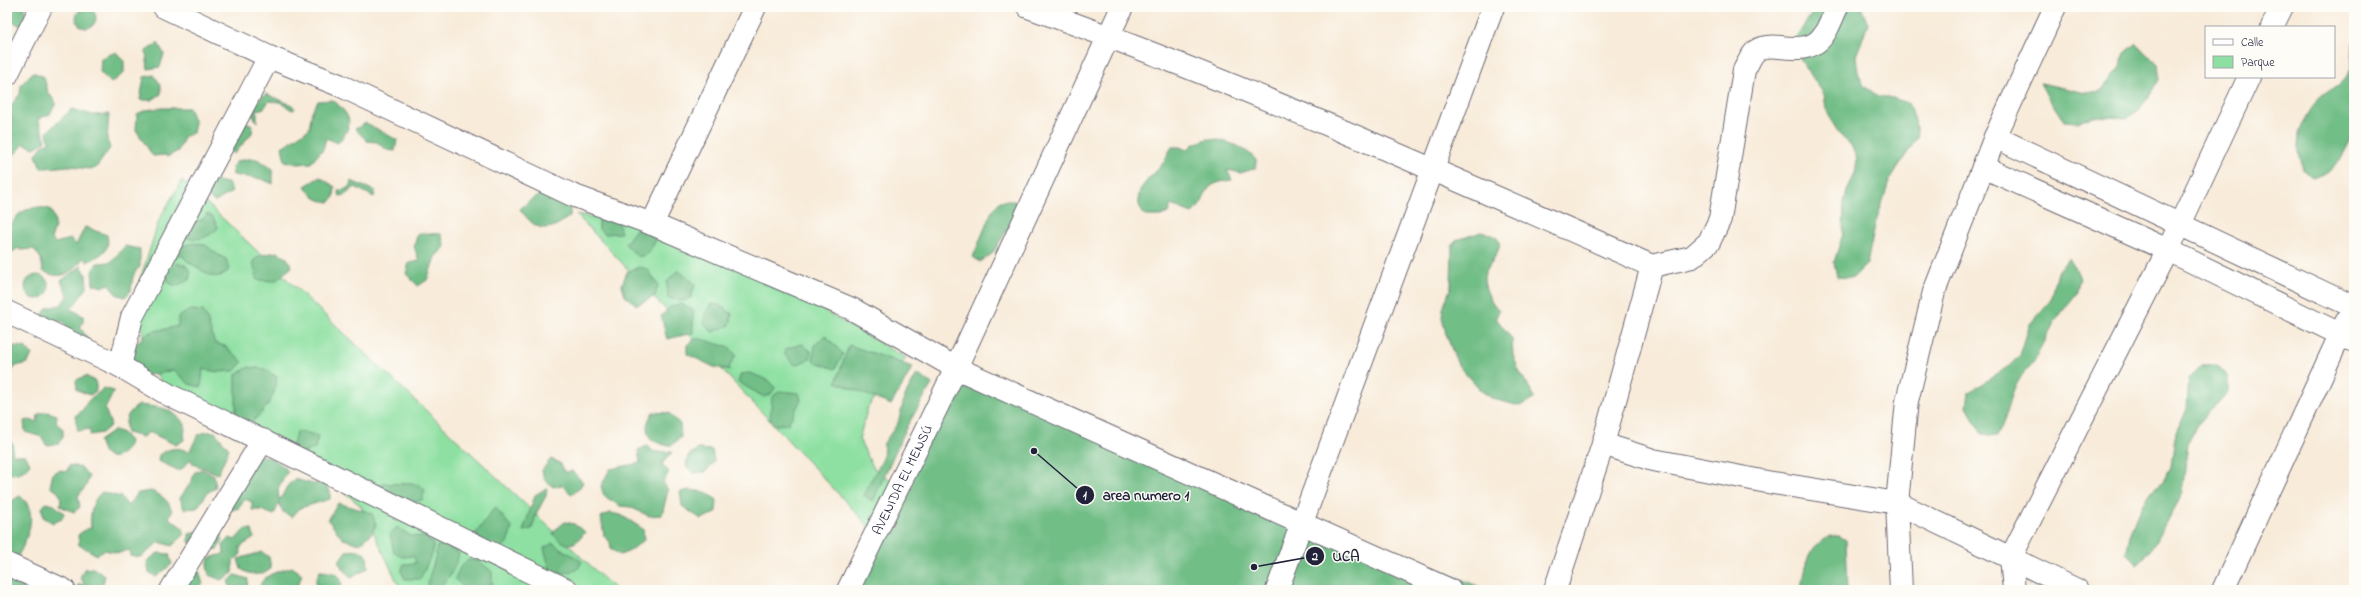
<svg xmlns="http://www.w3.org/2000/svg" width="2361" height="597" font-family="'Indie Flower',sans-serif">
  <rect width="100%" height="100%" fill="#fdfcf7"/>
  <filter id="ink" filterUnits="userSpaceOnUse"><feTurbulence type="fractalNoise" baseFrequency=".025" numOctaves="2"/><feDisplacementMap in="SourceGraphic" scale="8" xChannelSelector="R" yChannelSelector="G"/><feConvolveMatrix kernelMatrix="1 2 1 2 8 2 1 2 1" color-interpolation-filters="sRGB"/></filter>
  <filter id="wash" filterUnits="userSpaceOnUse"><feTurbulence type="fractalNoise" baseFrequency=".012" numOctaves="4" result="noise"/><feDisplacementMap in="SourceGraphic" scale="16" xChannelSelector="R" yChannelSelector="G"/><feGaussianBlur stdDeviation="0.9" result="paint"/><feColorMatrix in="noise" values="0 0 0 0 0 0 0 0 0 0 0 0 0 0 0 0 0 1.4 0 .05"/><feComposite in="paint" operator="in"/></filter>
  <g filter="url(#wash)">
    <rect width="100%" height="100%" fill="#f8ebd9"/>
    <g fill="#8de0a1" stroke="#58816e">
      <path d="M 182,180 L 616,590 L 401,590 L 361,506 L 334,484 L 163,384 L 147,360 L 136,293 L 159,220 Z"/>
      <path d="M 576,214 L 678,232 L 774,282 L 906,358 L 868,407 L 859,439 L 873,467 L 936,514 L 875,533 Z"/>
    </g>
    <g fill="#72be87" stroke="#4a7061">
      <path d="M 7,7 L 24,7 L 26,16 L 21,26 L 7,19 Z"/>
      <path d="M 1816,7 L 1861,7 L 1868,24 L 1856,56 L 1858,72 L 1864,86 L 1878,96 L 1893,98 L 1908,103 L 1915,120 L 1917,138 L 1890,179 L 1875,225 L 1867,264 L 1853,278 L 1837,277 L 1834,262 L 1843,234 L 1844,202 L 1848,188 L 1855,174 L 1857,159 L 1851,145 L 1840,135 L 1832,122 L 1826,109 L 1824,94 L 1797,55 L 1796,38 Z"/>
      <circle cx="86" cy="18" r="10"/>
      <path d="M 2354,40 L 2354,133 L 2340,161 L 2328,172 L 2314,178 C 2310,174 2305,171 2303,167 C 2290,147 2305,110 2321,97 C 2329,90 2338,87 2345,78 C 2354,66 2351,53 2354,40 Z"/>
      <path d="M 158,43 L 164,54 L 160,67 L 148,69 L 146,51 Z"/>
      <path d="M 2137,43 L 2157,64 L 2159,80 L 2139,110 L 2126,118 L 2094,116 L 2079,122 L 2064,121 L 2047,96 L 2040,83 L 2086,93 L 2101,91 L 2120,67 L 2125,53 Z"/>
      <path d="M 116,52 L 124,61 L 124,73 L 111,83 L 100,72 L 101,58 Z"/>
      <path d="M 33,72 L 44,77 L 48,92 L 56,103 L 50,114 L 38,119 L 46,141 L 34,148 L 24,144 L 14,155 L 7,154 L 7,123 L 12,119 L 9,108 L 20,94 L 21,85 Z"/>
      <path d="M 154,75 L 161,85 L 161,94 L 152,100 L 140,100 L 144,77 Z"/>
      <path d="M 266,94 L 292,105 L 295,109 L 292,110 L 280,102 L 269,101 L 264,108 L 257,110 L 257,122 L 249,111 L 253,104 Z"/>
      <path d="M 333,100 C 351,116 355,123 338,143 L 326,138 L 323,149 L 311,163 L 297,164 L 285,161 L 282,147 L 309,129 L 312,111 L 318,101 Z"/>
      <path d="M 159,108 L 189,108 L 195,122 L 193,133 L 185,136 L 178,151 L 167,157 L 166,155 L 153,156 L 136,130 L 137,114 L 146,110 Z"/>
      <path d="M 72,109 L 93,115 L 109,114 L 107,140 L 110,148 L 96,168 C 83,171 77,165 67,166 C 58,167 50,168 41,168 L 36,155 L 42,146 L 49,142 L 47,132 Z"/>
      <path d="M 242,121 L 253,125 L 252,133 L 234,154 L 230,150 Z"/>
      <path d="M 366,123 L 397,140 L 395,151 L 387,150 L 377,142 L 367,141 L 355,129 Z"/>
      <path d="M 1207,139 C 1223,139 1246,147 1256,160 L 1256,168 L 1241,173 L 1227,170 L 1232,180 C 1196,184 1213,197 1192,213 L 1171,205 L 1168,213 L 1161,216 L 1145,216 C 1128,193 1147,182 1161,166 C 1166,160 1167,153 1172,147 L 1180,147 L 1187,150 L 1192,145 Z"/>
      <path d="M 247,159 L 257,159 L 273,169 L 273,184 L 262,179 L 233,175 L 232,167 L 237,161 Z"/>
      <path d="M 320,177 L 335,187 L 334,197 L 330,202 C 317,201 312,197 305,186 Z"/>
      <path d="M 210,180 L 228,183 L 232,192 L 215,202 L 203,193 Z"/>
      <path d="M 351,181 L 373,190 L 375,191 L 374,197 L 355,187 L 345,195 L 340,196 L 338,191 L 349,188 Z"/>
      <path d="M 544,193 L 570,205 L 570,216 C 548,234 536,232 520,209 L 532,199 Z"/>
      <path d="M 1000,201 L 1015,201 L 1018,212 L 992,254 L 980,262 L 973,257 L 991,213 Z"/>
      <path d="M 39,207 L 50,209 C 57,220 56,227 51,238 L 55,243 L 71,239 L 76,245 L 85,227 L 107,235 C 111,252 100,255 87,262 L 83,258 C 73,273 61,281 43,271 L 41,259 L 34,249 L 20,250 L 18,248 L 7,256 L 7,222 L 12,225 C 16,212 27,209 39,207 Z"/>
      <path d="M 207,214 L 213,217 L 218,228 C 208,238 198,241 184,237 L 192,221 L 202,220 Z"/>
      <path d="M 616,215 L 621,233 L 605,234 L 599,229 L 599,221 L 603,217 Z"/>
      <path d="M 636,229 L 645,230 L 656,240 L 648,254 L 638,257 L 625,244 Z"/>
      <path d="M 1481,232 C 1516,237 1492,258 1485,273 C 1481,284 1491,303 1499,310 L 1496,318 L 1512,339 L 1513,355 L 1519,371 L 1532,392 L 1534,399 L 1520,406 L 1493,399 L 1480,390 L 1458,365 L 1446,334 L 1442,317 L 1443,309 L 1451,286 L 1452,245 L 1457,240 Z"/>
      <path d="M 418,233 L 441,234 L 445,247 L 435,257 L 427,280 L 418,286 L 406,274 L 409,263 L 419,261 L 414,246 Z"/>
      <path d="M 177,240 L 182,246 C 210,238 204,249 226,259 L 229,270 C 215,283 208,274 195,266 C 190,263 186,261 183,256 L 174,255 Z"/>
      <path d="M 125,246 L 140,249 L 140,267 C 132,273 132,281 131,291 L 125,297 L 116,294 L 109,284 L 102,287 L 93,284 L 92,272 L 97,263 L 111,262 Z"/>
      <path d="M 277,252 L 287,258 L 292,267 L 275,281 L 257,280 L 253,261 L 261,255 Z"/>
      <path d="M 2069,258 L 2080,277 L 2076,294 L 2055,321 L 2033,363 L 2022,375 L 2014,389 L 2004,421 L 1997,436 L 1982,434 L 1967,407 L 1969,392 L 2009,366 L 2020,355 L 2030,324 L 2050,301 L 2057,272 Z"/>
      <path d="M 176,263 L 185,265 L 191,272 L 189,280 L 175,286 L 168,282 L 166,272 Z"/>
      <path d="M 81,266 L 86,274 L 87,288 L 71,309 L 83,316 L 83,323 L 80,327 L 89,341 L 68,329 L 63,321 L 55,322 L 49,326 L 45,322 L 43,314 L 47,308 L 61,305 L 68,295 L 61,281 Z"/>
      <path d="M 639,267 L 647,269 L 658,285 L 655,296 L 637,305 L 625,296 L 622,285 L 627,272 Z"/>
      <path d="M 678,270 L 695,284 L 691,298 L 682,301 L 668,298 L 667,282 Z"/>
      <circle cx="37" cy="287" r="12"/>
      <path d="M 681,304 L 693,310 L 693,333 L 667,339 L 661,316 L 670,307 Z"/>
      <path d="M 712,304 L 719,305 L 732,314 L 730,325 L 712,332 L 704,323 L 705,313 Z"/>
      <path d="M 190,310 L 203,311 C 210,322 210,332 215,343 L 225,346 L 243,362 L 234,371 L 217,372 L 203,369 L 201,387 L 189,384 L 174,370 L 144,376 L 129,358 C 145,326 149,334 178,326 L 178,317 Z"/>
      <path d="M 825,335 L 843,354 L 835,369 L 813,361 L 815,345 Z"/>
      <path d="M 7,339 L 12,346 L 25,347 L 32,354 L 28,363 L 16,366 L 7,377 Z"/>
      <path d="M 694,339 C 708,338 713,345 728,346 L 736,355 L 728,369 L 730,370 L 714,367 L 687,354 L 687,345 Z"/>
      <path d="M 802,344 L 811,351 L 810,359 L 795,365 L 785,355 L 785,349 Z"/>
      <path d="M 849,345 L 913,367 L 891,405 L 836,382 Z"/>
      <path d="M 2201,366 L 2217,366 L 2228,377 L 2228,392 L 2194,428 L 2188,443 L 2182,493 L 2149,553 L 2137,564 L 2126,553 L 2130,535 L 2142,506 L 2149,493 L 2163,481 L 2171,467 L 2175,437 L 2187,409 L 2189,378 Z"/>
      <path d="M 249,367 L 265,369 L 277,377 C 275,400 265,410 248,426 L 236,419 L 236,374 Z"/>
      <path d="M 956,368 L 1487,590 L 848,590 Z"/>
      <path d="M 750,373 L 770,381 L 775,388 L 771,394 L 764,397 L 738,382 L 741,374 Z"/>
      <path d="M 917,374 L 932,384 L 907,426 L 873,501 L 863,495 L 883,459 L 884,443 L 898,423 L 905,396 Z"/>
      <path d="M 86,376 L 96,382 L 96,391 L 90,395 L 77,390 L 76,380 Z"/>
      <path d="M 103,388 L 114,391 L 105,409 L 111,425 L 102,433 L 90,435 L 90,429 L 78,431 L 75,416 C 87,408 83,406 90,399 C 95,394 99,394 103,388 Z"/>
      <path d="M 780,391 L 799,393 L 801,400 L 788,424 L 774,425 L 770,420 L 772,397 Z"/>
      <path d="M 139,405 C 162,408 169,406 185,424 L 184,440 L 176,445 L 149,432 L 143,437 L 127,433 C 124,419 127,413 139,405 Z"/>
      <path d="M 47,412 L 57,415 L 56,423 L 63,429 L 63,436 L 59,444 L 46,445 L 42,437 L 25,432 L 24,421 L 29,420 L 37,422 L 38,414 Z"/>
      <path d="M 653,412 L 669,413 L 680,424 L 681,437 L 672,445 L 664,445 L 651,440 C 645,429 646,423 653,412 Z"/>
      <path d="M 115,430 L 123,433 L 130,441 C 129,451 114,464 104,453 C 102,450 101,444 99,441 Z"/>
      <path d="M 205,432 L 215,432 L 229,449 L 218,474 L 193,464 L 191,459 L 180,471 L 158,461 L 159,455 C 169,448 178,446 189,452 L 198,435 Z"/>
      <path d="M 296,432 L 304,432 L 318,436 L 315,448 L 299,455 L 292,448 Z"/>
      <path d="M 7,439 L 13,444 L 12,452 L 14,455 L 25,455 L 30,463 C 25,473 17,474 7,474 Z"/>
      <path d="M 647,446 L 654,452 L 672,452 L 662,464 L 669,472 L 663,482 L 668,490 L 662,515 L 649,516 L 630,507 L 620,506 L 604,496 L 601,486 L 610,469 L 640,463 L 638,450 Z"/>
      <path d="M 698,449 L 712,450 L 714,462 L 705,472 L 693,473 L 686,466 L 688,456 Z"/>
      <path d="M 247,454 C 268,456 273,456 288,471 L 278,488 L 279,501 L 288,485 L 295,479 L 313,484 L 324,482 L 330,491 L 330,499 L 300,508 L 292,517 L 283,512 L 279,503 L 274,515 L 261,510 L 252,510 L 252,502 L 245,499 L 239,508 L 227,511 Z"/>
      <path d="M 551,459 L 561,464 L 564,472 L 572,471 L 583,482 L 579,489 L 571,494 L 562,485 L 553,487 L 544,479 L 542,470 Z"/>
      <path d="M 70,465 L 82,468 L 89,477 L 86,486 L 78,496 L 80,507 L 74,512 L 60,506 C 62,495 60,492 50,487 L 53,473 L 61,470 L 66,472 Z"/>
      <path d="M 201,469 L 214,475 L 216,488 L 208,492 L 197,508 L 184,509 L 180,498 L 192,481 L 194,473 Z"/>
      <path d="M 383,482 C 398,488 412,476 425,490 L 422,500 L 389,510 L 377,488 Z"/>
      <path d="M 547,488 L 546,496 L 536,514 L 532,529 L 523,531 L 535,495 Z"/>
      <path d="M 689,490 L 706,492 L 717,500 L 716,513 L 701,519 L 682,506 L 680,492 Z"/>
      <path d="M 151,491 C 162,496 168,499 172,511 L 169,518 L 183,528 L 184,535 L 172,546 L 159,542 L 141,557 L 130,556 L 129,550 L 119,553 L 104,550 L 97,555 L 79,545 L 78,535 L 86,529 L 91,528 C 90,514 91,501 102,492 L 121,497 L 128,506 L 138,493 Z"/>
      <path d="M 20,496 C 23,499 27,502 28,506 C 36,521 24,545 17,558 L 7,558 L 7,523 L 10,522 L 7,508 L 11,501 Z"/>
      <path d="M 46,503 L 54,505 L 64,513 L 62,519 L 53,523 L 43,517 L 42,508 Z"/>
      <path d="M 338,503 L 372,513 L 376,525 L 371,534 L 360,544 L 343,539 L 328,520 Z"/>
      <path d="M 495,507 L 512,528 L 507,543 L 500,550 L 474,536 Z"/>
      <path d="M 610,513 L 621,515 L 643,529 L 644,540 L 630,551 L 620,555 L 611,549 L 610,542 L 604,536 L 601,517 Z"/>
      <path d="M 565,522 L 574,524 L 585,532 C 575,547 566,548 553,534 L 557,528 Z"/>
      <path d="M 397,527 L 411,536 L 425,537 L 433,544 L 433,552 C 428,561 425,570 420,579 L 405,579 L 401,571 L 404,564 L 416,563 L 414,556 L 402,557 L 394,552 L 390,535 Z"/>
      <path d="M 245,529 L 252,530 L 254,538 L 240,547 L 241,554 L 233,561 L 233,573 L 221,580 L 209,575 L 207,566 L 209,558 L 224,554 L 223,544 L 230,538 L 235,540 Z"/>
      <path d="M 203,530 L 216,530 L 222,534 L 222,541 L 217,550 L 211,546 L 204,549 L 189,542 L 189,534 Z"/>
      <path d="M 1831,536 L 1839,536 L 1846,540 L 1848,590 L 1801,590 C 1804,568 1807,545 1831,536 Z"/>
      <path d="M 553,543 C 562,551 573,554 582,562 L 577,570 L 562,574 L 551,573 L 544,548 Z"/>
      <path d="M 437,546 L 447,546 L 459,553 C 458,562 447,585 437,587 C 434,588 430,588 427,588 C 429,573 436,561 437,546 Z"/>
      <path d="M 359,550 L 367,556 L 368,568 L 351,578 L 338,562 L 346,551 Z"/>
      <path d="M 262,552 L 269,557 L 271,569 C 261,576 251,576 241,569 L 238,559 Z"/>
      <path d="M 158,553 L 169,554 L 172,564 L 156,577 L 149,572 L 147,561 Z"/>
      <path d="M 468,560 L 479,561 L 492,572 L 492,585 C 478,595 465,591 455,579 L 460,567 Z"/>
      <path d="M 292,567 L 302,574 L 298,585 L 286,590 L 259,590 C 261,574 278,572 292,567 Z"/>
      <path d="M 93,568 L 105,576 L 103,584 L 97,588 L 99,590 L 76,590 L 78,585 L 85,584 L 80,578 L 84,569 Z"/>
      <path d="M 191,569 L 199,571 L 203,584 L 195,590 L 179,590 Z"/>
      <path d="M 320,571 C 331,572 340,572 342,584 L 338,590 L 316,589 L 316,579 Z"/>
      <path d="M 7,574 L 23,581 L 26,590 L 7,590 Z"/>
      <path d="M 235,575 L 248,579 L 247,590 L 232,590 L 228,582 Z"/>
    </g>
  </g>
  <g filter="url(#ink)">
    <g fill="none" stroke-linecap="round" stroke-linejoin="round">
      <g stroke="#6d6872" stroke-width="24">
        <g id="street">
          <path d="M 164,7 L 269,57 L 339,85 L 572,195 L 652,224 L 852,309 L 956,368 L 1450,590"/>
          <path d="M 1028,7 C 1240,83 1447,175 1652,266"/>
          <path d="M 2272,27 L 2282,7"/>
          <path d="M 7,75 L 41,7"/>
          <path d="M 1995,137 L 2354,307"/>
          <path d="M 1983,167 L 2168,250 L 2354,341"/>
          <path d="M 652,224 L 755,7"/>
          <path d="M 7,312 L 120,366 L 169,395 L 567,590"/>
          <path d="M 120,366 L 132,317 L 269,57"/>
          <path d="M 1603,444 L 1653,460 L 1767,482 L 1897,503 L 2077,590"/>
          <path d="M 7,564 L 64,590"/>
          <path d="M 171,590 L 263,440"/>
          <path id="s1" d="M 848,590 L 956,368 L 1122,7"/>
          <path d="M 1277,590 L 1493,7"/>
          <path d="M 1555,590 L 1603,444 L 1652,266 L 1692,257 L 1709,242 L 1720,219 L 1744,70 C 1748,64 1751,55 1756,51 C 1763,46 1771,46 1780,47 C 1819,52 1823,40 1837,7"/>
          <path d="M 1901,590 L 1897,503 L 1907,401 L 1934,292 L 1995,137 L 2055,7"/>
          <path d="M 2014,590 L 2011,557 L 2168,250 L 2249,77"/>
          <path d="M 2223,590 L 2346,322"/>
        </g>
      </g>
      <use href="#street" stroke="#fff" stroke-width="22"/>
    </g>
  </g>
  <g text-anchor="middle" stroke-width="3" stroke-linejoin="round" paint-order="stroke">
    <g font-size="14" fill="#22223b" stroke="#fdfcf7">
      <text dy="5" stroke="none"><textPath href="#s1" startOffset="123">AVENIDA EL MENSÚ</textPath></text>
    </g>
  </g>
  <path fill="none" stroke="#22223b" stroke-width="1.5" d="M1034 451L1085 495M1254 567L1315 556"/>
  <g fill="#22223b" stroke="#fdfcf7" stroke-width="1.5">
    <circle cx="1034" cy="451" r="4"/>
    <circle cx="1254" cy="567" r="4"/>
    <circle cx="1085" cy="495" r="10"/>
    <circle cx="1315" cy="556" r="10"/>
  </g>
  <g font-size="12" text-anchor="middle" font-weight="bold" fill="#fff">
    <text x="1085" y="499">1</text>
    <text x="1315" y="560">2</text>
  </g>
  <g font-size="15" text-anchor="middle" font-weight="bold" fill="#22223b" stroke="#fdfcf7" stroke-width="3" stroke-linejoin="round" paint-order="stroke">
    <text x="1146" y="500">area numero 1</text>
    <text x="1346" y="561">UCA</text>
  </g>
  <rect width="2361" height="597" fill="none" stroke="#fdfcf7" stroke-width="24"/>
  <rect x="2205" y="26" width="130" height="52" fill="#fdfcf7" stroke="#a5a5ac"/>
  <rect x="2213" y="39" width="20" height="6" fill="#ffffff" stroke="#a5a5ac"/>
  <text x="2241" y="46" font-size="12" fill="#22223b">Calle</text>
  <rect x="2213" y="56" width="20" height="12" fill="#8de0a1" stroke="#a5a5ac"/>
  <text x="2241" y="66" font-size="12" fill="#22223b">Parque</text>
</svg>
